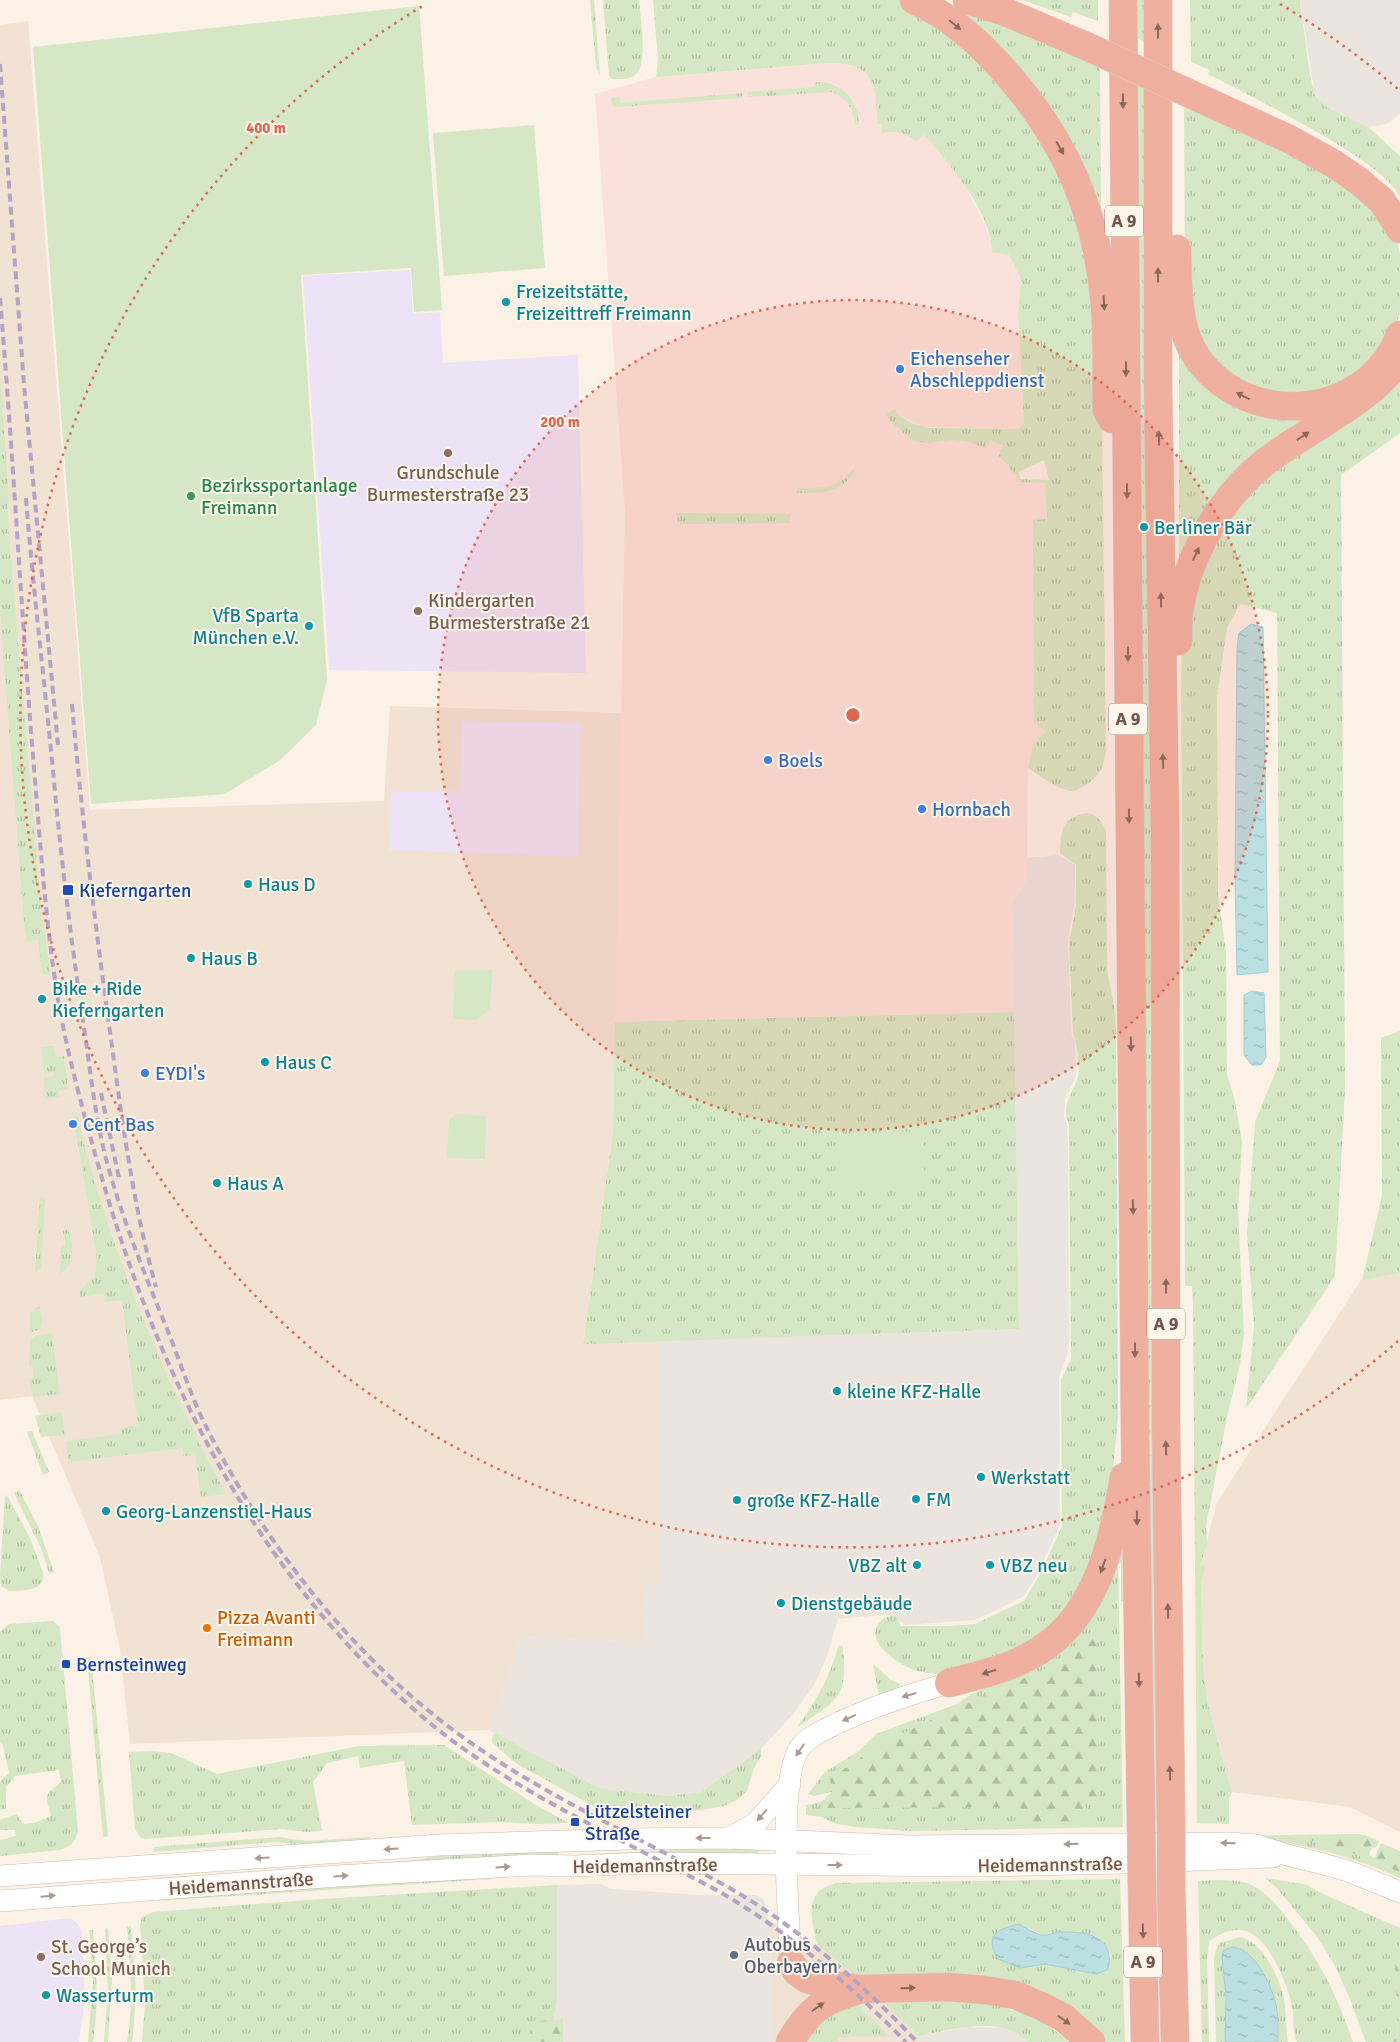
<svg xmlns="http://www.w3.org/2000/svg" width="1400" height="2042" font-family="Signika,sans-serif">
  <defs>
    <pattern id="grass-tufts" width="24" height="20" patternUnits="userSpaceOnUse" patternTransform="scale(1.25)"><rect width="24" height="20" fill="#d5e7c4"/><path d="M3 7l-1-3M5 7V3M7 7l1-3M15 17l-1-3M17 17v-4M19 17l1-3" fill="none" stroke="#b1bea1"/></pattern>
    <pattern id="forest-firs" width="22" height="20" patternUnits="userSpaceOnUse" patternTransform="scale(1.25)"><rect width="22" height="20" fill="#d5e7c4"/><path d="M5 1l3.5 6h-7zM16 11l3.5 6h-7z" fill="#b1bea1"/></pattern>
    <pattern id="water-ripples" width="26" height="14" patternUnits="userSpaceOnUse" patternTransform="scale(1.25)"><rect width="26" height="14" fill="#bbdfe3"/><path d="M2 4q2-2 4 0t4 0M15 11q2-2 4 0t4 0" fill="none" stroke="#9cb8ba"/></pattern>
  </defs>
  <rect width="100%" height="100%" fill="#fbf1e5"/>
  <g fill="#f2e2d4">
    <path d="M 28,21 L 90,810 L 384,801 L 390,706 L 623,713 L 613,1132 L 583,1343 L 660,1341 L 660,1581 L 645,1582 L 643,1642 L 522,1636 L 489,1730 L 130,1744 L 120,1649 L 100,1557 L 32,1396 L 0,1400 L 0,25 Z"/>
    <path d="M 1400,1273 L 1400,1832 L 1350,1807 L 1232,1792 L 1219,1748 L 1207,1698 L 1203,1664 L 1201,1584 L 1205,1566 L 1201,1565 L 1217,1502 L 1361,1280 Z"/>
    <path d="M 769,1920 L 817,1945 L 863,1982 L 918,2036 L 918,2042 L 773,2042 L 772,1969 Z"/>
  </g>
  <path fill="#fae1d9" d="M 840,62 L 860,69 L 872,81 L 877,96 L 878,124 L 882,124 L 883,133 L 903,133 L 912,138 L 916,142 L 924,135 L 958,174 L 983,220 L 992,244 L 993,252 L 1009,255 L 1021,279 L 1018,315 L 1024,423 L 1018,429 L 922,427 L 896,413 L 890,421 L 909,438 L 928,443 L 953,440 L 968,442 L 986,448 L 990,440 L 1003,446 L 999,455 L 1006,462 L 1020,482 L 1045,483 L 1047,519 L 1033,520 L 1046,731 L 1033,744 L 1028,768 L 1027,880 L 1012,903 L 1014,1012 L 615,1022 L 625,512 L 595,94 L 656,77 Z"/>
  <g fill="#ebe4df">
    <path d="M 1300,0 L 1400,0 L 1400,113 L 1387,124 L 1368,127 L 1328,108 L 1315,96 Z"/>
    <path d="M 1059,855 L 1075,865 L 1074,906 L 1068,940 L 1071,1032 L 1075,1042 L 1076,1077 L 1065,1099 L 1064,1117 L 1067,1124 L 1068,1152 L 1069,1343 L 1067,1357 L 1059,1376 L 1060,1525 L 1037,1575 L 1023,1597 L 975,1620 L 904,1625 L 893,1614 L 838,1619 L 826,1659 L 814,1685 L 794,1713 L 761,1749 L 701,1792 L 668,1796 L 599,1788 L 489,1730 L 522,1636 L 643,1642 L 645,1581 L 660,1580 L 660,1341 L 1019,1329 L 1012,903 L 1027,880 L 1027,858 Z"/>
    <path d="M 600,1884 L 612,1889 L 701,1895 L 756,1895 L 764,1900 L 769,1920 L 772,1969 L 773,2042 L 550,2042 L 557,1999 L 557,1885 Z"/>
    <path d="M 969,2027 L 1007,2028 L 1022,2035 L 1028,2042 L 918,2042 L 918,2036 Z"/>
  </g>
  <g fill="#eee2f7">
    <path d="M 410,270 L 413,314 L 440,312 L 443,363 L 578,355 L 586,673 L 329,670 L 303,276 Z"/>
    <path d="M 462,721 L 581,723 L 577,857 L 389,850 L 391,791 L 460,791 Z"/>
    <path d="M 71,1918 L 79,1925 L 82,1932 L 84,1982 L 83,2013 L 79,2042 L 0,2042 L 0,1926 Z"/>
  </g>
  <g fill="url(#grass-tufts)" fill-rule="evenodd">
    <path d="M 590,0 L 594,0 L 600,77 L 596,67 Z"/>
    <path d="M 603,0 L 639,0 C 640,17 649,65 635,75 C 629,80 619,79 612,79 L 609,76 Z"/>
    <path d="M 653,0 L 901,0 L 993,68 L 1075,189 L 1101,336 L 1106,752 C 1102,768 1101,775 1087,784 C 1083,787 1078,790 1073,791 C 1061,792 1038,775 1028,768 L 1033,744 L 1046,731 L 1034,723 L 1033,520 L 1047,519 L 1045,483 L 1020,482 L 1006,463 L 998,455 L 1003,446 L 990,440 L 986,448 L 968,442 L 953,440 L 928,443 L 913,441 L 890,421 L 886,414 L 894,409 C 901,421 920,427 932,428 L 1018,429 L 1024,423 L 1018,315 L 1021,279 L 1009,255 L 992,252 C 992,213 949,163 924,135 L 916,142 C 907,132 895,132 882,133 L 882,124 L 878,124 C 876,85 874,62 828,63 L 656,77 L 658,60 ZM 1044,460 L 1049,480 L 1021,479 L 1018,472 Z"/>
    <path d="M 937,0 L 992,16 L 1100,63 L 1101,218 L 1089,197 Z"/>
    <path d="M 1022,0 L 1098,0 L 1098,21 L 1073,12 L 1071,17 Z"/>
    <path d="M 1137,0 L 1145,0 L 1145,42 L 1137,38 Z"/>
    <path d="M 1190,0 L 1300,0 L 1300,2 L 1287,4 L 1298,77 L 1310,75 L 1315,96 L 1328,108 L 1368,127 L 1400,156 L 1400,196 C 1387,176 1365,162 1345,149 C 1301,121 1254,98 1208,74 L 1209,70 L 1191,62 Z"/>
    <path d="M 1137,79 L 1146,82 L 1152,721 L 1160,1822 L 1154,1822 L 1149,1469 Z"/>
    <path d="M 816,82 C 841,82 858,99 859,124 L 855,125 C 853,108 847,98 832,92 L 748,97 L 747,92 L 812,87 Z"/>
    <path d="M 743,93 L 743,98 L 615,107 L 612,105 L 611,98 L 619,97 L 620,103 Z"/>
    <path d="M 1184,99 L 1323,167 L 1385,218 L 1398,246 L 1400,255 L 1400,314 L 1394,331 L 1385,348 L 1337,390 L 1265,398 L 1207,358 L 1185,288 Z"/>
    <path d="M 1179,333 L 1195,366 L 1320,411 L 1282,442 L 1179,571 Z"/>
    <path d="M 1400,367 L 1400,433 L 1341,475 L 1345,1089 L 1335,1276 L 1246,1409 L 1254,1326 L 1247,1233 L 1255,1122 L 1280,1061 L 1277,613 L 1240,604 L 1227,628 L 1217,696 L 1218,896 L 1226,952 L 1227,1074 L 1235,1101 L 1242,1142 L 1238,1210 L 1244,1334 L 1240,1365 L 1228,1412 L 1210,1505 L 1206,1526 L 1207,1544 L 1201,1564 L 1205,1566 L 1201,1584 L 1203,1664 L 1207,1698 L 1219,1748 L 1232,1792 L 1229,1800 L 1229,1824 L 1197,1823 L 1193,1304 L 1192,1286 L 1185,1286 L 1181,691 L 1182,626 L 1185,608 L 1237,498 Z"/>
    <path d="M 0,370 L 9,499 L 7,503 L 10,547 L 39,886 L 50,974 L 42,974 L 38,940 L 27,941 L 24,923 L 0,611 Z"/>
    <path d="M 852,470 L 855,470 C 842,494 821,493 797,493 L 797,488 C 819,488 838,490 852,470 Z"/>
    <path d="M 676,513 L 790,514 L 790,523 L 681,524 L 678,522 Z"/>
    <path d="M 1086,813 C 1097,814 1102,821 1106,831 L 1107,970 L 1114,1006 L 1116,1032 L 1118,1416 L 1108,1524 L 1068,1614 L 1025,1648 L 945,1674 C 932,1674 918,1673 907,1667 C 894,1660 868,1642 877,1626 C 882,1617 888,1616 897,1616 L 901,1626 L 949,1626 L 975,1624 L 1024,1601 L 1039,1576 L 1062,1526 L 1061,1380 L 1071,1359 L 1069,1124 C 1061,1107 1071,1096 1077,1080 C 1081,1070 1077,1043 1073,1033 L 1069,943 L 1076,906 L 1076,865 L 1060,853 C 1061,831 1061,818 1086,813 Z"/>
    <path d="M 1014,1012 L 1019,1329 L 583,1344 L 613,1132 L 615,1022 Z"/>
    <path d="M 1400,1031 L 1400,1273 L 1362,1280 L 1382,1196 L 1381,1038 Z"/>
    <path d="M 54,1046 L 56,1057 L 64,1056 L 68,1089 L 58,1090 L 59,1097 L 45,1099 L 44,1078 L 54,1076 L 53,1071 L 44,1073 L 41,1047 Z"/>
    <path d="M 76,1112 C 108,1246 161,1373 226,1494 L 201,1497 L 195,1455 L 183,1456 L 182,1448 L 68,1462 L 66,1441 L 121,1434 L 120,1428 L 138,1425 L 122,1300 L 105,1302 L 103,1294 L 80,1297 L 80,1290 L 95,1276 L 97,1258 L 78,1143 L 71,1113 Z"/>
    <path d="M 40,1197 L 45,1199 L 41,1268 L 35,1273 Z"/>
    <path d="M 68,1229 C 74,1245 76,1264 60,1274 L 61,1246 L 65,1245 L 65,1236 L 63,1236 L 63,1231 Z"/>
    <path d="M 39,1306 L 43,1320 L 40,1330 L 30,1332 L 30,1312 Z"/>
    <path d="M 52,1333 L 60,1394 L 33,1397 L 29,1379 L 33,1378 L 33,1367 L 29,1367 L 30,1340 L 35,1336 Z"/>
    <path d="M 62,1412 L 65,1435 L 41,1437 L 35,1416 Z"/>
    <path d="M 32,1431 L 49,1472 L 43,1475 L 27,1432 Z"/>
    <path d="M 19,1490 L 38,1526 L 54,1572 L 49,1573 L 41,1548 L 14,1493 Z"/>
    <path d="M 5,1495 L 8,1497 L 30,1538 L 43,1573 C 46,1592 23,1590 9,1591 L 1,1586 L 0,1576 Z"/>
    <path d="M 1120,1547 L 1125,1547 L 1126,1601 L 1121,1601 L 1121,1563 L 1118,1564 L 1123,1827 L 911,1831 L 856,1827 L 837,1824 L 821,1817 L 806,1815 L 806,1805 L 821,1802 L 824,1808 L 1015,1806 L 1031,1811 L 1031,1818 L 1085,1802 L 1099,1801 L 1076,1650 L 1049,1667 L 1011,1684 L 832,1792 L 814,1796 L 808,1794 L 825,1772 L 859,1751 L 876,1734 L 957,1704 L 973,1693 L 1022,1673 Z"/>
    <path d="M 53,1621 L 59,1626 L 60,1629 L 78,1831 C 75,1843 71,1846 60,1850 L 0,1856 L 0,1840 L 16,1836 L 15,1830 L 0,1830 L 0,1820 L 16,1814 L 24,1824 L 34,1823 L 51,1816 C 46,1794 42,1797 61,1782 L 59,1770 L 15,1776 L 6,1787 L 6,1809 L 0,1810 L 0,1781 L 9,1773 L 3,1745 L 0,1742 L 0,1632 L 9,1624 Z"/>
    <path d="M 839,1645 L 843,1646 C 845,1679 848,1694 817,1714 C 810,1718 805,1723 797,1727 C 817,1701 830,1675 839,1645 Z"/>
    <path d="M 91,1657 L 108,1836 L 103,1837 L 87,1658 Z"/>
    <path d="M 873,1664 L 891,1680 L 900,1684 L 898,1690 L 879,1696 Z"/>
    <path d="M 495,1733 L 599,1788 L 668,1796 L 701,1792 L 761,1749 L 761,1756 L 754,1768 L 747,1791 L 737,1800 L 724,1806 L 703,1810 L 672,1812 L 604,1812 L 517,1764 L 492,1743 L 492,1737 Z"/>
    <path d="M 444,1745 L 539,1807 L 569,1823 L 539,1824 L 498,1822 L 412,1825 L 404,1761 L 360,1768 L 358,1756 L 327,1763 L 313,1782 L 322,1831 L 305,1832 L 283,1829 L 145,1839 L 140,1837 L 135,1829 L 129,1752 L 154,1751 L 171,1753 L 217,1774 L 359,1746 Z"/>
    <path d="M 1288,1835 L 1334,1846 L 1400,1872 L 1400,1878 C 1346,1853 1295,1842 1235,1836 Z"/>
    <path d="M 279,1837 L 306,1841 L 370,1837 L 369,1842 L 307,1845 L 275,1842 L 154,1852 L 154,1847 Z"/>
    <path d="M 687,1845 L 760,1847 L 758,1855 L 593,1857 L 593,1854 L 673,1850 Z"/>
    <path d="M 558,1851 L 558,1855 L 157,1883 L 157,1878 L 417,1860 L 444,1855 Z"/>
    <path d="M 491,1874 L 491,1879 L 158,1901 L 158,1896 Z"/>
    <path d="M 1265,1878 L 1307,1885 L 1323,1894 L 1400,1928 L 1400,1959 L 1395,1963 L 1398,2034 L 1392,2042 L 1366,2042 L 1350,1999 L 1335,1966 L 1318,1938 L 1276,1887 Z"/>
    <path d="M 1120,1879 L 1125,2042 L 1102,2042 L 1078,2019 L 863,1982 L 817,1945 C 812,1920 802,1891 836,1883 ZM 1029,1928 L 1043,1935 L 1058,1932 L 1096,1936 L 1107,1946 L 1111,1957 L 1097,1974 L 1044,1964 L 1020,1968 Z"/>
    <path d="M 1198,1881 C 1214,1881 1236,1878 1251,1885 C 1267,1892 1276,1905 1287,1918 C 1319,1959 1336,1993 1353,2042 L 1297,2042 C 1292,2031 1294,2019 1292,2007 C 1289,1988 1273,1951 1258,1938 C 1243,1924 1222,1930 1209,1942 L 1207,1958 L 1209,2042 L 1202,2042 Z"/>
    <path d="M 557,1885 L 557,1999 L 550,2042 L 142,2042 L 145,2002 L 140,1925 L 142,1917 L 153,1912 L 321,1899 Z"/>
    <path d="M 131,1926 L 136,1991 L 133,2035 L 132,2042 L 127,2042 C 134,2003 130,1966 127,1927 Z"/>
    <path d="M 108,1928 L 112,1979 L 108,2042 L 104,2042 L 108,1988 L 105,1929 Z"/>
    <path d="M 89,1930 L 93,1930 C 96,1968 99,2004 93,2042 L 88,2042 L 93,1982 Z"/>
    <path d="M 1240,1937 C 1262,1942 1278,1974 1283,1995 C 1287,2010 1285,2027 1288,2042 L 1278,2042 L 1277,2010 L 1222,1957 C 1225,1985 1227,2013 1225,2042 L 1216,2042 L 1214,1958 L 1216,1949 L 1220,1943 Z"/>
    <path d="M 960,1997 C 997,2006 1041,2013 1068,2042 L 1028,2042 C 1002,2014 951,2030 918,2036 L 879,1998 Z"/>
    <path d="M 853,1999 L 890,2036 L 838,2037 L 838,2042 L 805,2042 L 809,2029 Z"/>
  </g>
  <g fill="url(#forest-firs)">
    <path d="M 1097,1631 L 1099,1801 L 1085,1802 L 1087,1821 L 1033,1824 L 1031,1818 L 1031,1811 L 1015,1807 L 823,1808 L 821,1802 L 832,1792 L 830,1779 L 879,1745 L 950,1711 L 1049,1667 L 1076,1650 Z"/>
    <path d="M 1358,1834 L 1367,1836 L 1379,1841 L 1376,1848 L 1372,1847 L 1369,1855 L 1375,1858 L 1381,1843 L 1400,1851 L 1400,1872 L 1334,1846 L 1288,1835 Z"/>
    <path d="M 1400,1959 L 1400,2042 L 1392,2042 L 1398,2034 L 1395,1963 Z"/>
    <path d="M 563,2019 L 563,2042 L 529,2042 L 532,2022 Z"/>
  </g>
  <g fill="#d5e7c4">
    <path d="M 1300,2 L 1310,75 L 1297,77 L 1287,4 Z"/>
    <path d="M 419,6 L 442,310 L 414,312 L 411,268 L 301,275 L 327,680 L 316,725 L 280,760 L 225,794 L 91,804 L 33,47 Z"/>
    <path d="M 534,125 L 545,268 L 444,276 L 433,133 Z"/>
    <path d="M 455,970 L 492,970 L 490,1009 L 477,1020 L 453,1019 Z"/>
    <path d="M 457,1114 L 486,1116 L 485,1159 L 447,1158 L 449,1119 Z"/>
    <path d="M 923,1131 L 925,1184 L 842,1187 L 840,1134 Z"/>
  </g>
  <g fill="url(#water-ripples)" stroke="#a2cfd4">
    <path d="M 1251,624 L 1263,627 L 1268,972 L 1237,975 L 1235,876 L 1237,649 L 1239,633 Z"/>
    <path d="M 1252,991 L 1264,993 L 1266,1057 L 1261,1065 L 1252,1065 L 1244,1055 L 1244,995 Z"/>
    <path d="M 1018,1924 C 1025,1927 1035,1934 1042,1935 C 1047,1936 1053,1933 1058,1932 C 1085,1931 1116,1935 1108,1969 L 1097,1974 L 1044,1964 L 1020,1968 L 998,1959 C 984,1935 996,1930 1018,1924 Z"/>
    <path d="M 1232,1947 C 1255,1948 1274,1989 1277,2010 C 1278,2021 1278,2032 1278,2042 L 1225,2042 L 1226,1996 L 1222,1957 L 1223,1951 Z"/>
  </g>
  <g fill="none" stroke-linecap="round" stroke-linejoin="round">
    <g stroke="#d0baad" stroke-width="22">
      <g id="secondary">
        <path d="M 729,1838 L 756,1823 L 790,1784"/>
        <path d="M 0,1876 L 440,1845 L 629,1839 L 729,1838 L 908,1846 L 1228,1843 L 1256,1845 L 1291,1856 L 1316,1862 L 1348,1871 L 1400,1892"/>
        <path d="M 0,1901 L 337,1876 L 532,1865 L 574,1866 L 648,1863 L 977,1866 L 1122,1863 L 1273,1857"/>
        <path d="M 791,1963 C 789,1922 776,1773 802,1745 C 811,1735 826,1729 838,1723 C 874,1706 911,1694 949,1683"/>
      </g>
    </g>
    <g stroke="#d7d0cd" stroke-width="29">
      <g id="motorway">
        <path d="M 914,0 C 950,16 982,45 1008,75 C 1065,141 1096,210 1104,297 C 1108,334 1106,373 1107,410 L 1112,419"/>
        <path d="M 967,0 L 1003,11 L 1086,46"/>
        <path d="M 1123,0 L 1135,1432 L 1141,1823"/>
        <path d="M 1158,0 L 1158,386 L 1165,827 L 1166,1425 L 1171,1822"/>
        <path d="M 1186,92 L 1289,139 L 1334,164 L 1360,182 L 1382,201 L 1400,229"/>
        <path d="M 1177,249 C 1178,285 1176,328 1198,359 C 1251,431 1367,419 1400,335"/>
        <path d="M 1178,641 C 1178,631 1178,620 1179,611 C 1187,560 1214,510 1251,474 C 1270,456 1294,442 1316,428 C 1347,408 1380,389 1400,358"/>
        <path d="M 949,1683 C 975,1676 1004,1670 1028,1657 C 1096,1623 1112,1544 1124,1477"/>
        <path d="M 1142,1882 L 1145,2042"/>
        <path d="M 1171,1882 L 1175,2042"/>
        <path d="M 791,1963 L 797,1972 L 807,1979 L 821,1983 L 859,1989 L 949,1987 L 985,1990 L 1015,1995 L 1041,2006 L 1064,2018 L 1091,2042"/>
        <path d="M 790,2042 C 810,2008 821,2002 858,1990"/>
      </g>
    </g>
    <use href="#secondary" stroke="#fff" stroke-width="21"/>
    <use href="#motorway" stroke="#f0b0a0" stroke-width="28"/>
    <g stroke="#b3a4c3" stroke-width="4" stroke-dasharray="8 5" stroke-linecap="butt">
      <path d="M 0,64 L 24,385 L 58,745"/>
      <path d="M 0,298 C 12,442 20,587 31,732 C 39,823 44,915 59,1006 C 68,1055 81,1103 94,1150 C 153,1366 251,1572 425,1719 C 495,1778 579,1818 660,1861 C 685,1874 711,1886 735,1901 C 798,1940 854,1989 906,2042"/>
      <path d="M 26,498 C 34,600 47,702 56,803 C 64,883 74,962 86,1041 C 91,1079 96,1118 105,1155 C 122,1220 148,1282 173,1344 C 182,1368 190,1392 201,1416 C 256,1530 336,1637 435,1716 C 527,1790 632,1832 733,1890 C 799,1928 865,1986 917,2042"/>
      <path d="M 72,704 C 82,819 96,932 112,1046 C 123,1127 134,1209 156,1287"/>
      <path d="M 101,1093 L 119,1178"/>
    </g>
    <g stroke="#d7d0cd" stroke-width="29" stroke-linecap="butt">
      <g id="motorway-bridge">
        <path d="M 1086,46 L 1186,92"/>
        <path d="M 1171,1822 L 1171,1882"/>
        <path d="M 1141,1823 L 1142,1882"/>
      </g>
    </g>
    <use href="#motorway-bridge" stroke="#f0b0a0" stroke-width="28"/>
  </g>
  <defs><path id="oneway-solid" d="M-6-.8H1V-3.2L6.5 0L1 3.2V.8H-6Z" transform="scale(1.25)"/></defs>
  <g fill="#8a695d">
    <use href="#oneway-solid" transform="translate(955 25) rotate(39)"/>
    <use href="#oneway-solid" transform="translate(1158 31) rotate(-90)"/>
    <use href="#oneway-solid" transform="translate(1123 101) rotate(90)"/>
    <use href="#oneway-solid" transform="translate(1060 148) rotate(60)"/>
    <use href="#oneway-solid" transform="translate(1158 275) rotate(-90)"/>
    <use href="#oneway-solid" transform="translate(1104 303) rotate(87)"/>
    <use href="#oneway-solid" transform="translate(1126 369) rotate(90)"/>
    <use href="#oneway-solid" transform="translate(1243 396) rotate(-153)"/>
    <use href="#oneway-solid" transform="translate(1303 436) rotate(-33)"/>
    <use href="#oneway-solid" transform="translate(1159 438) rotate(-91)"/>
    <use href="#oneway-solid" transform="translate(1127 491) rotate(90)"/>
    <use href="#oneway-solid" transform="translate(1196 554) rotate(-65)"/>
    <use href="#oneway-solid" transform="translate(1161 600) rotate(-91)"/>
    <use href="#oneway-solid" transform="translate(1128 654) rotate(90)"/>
    <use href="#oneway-solid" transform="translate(1163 761) rotate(-91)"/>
    <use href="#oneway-solid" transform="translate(1129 816) rotate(89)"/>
    <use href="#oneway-solid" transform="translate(1131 1044) rotate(89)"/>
    <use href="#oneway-solid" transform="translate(1133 1207) rotate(89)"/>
    <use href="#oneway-solid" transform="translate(1166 1286) rotate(-90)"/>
    <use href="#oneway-solid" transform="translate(1135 1350) rotate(90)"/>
    <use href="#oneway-solid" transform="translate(1166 1448) rotate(-91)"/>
    <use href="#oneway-solid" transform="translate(1137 1518) rotate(89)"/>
    <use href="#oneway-solid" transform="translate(1103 1566) rotate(110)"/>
    <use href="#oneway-solid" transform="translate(1168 1611) rotate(-91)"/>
    <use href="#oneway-solid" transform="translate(989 1672) rotate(163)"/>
    <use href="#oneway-solid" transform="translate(1139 1680) rotate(89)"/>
    <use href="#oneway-solid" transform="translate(1170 1773) rotate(-91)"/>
    <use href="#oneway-solid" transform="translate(1143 1931) rotate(89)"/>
    <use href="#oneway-solid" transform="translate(908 1988) rotate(-1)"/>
    <use href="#oneway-solid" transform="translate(818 2007) rotate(-35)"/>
    <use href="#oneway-solid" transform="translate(1064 2020) rotate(35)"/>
  </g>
  <g fill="#aa9a94">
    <use href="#oneway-solid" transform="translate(909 1695) rotate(164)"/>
    <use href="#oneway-solid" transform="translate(849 1718) rotate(156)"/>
    <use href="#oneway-solid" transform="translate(800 1750) rotate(124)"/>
    <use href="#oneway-solid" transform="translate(762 1815) rotate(131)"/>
    <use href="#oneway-solid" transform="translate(703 1838) rotate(-180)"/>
    <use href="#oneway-solid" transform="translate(1228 1843) rotate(-178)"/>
    <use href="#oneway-solid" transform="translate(1071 1844) rotate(179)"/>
    <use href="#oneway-solid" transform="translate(391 1849) rotate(176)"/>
    <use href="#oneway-solid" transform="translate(262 1858) rotate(176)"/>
    <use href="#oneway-solid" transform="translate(835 1865)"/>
    <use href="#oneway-solid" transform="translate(503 1867) rotate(-3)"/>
    <use href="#oneway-solid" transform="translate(341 1876) rotate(-3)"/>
    <use href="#oneway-solid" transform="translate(48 1896) rotate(-5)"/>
  </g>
  <circle cx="853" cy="715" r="415" fill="#dc6852" fill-opacity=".12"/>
  <g fill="none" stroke="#dc6852" stroke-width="2.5" stroke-dasharray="2.5 5">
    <circle cx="853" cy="715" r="415"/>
    <path d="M1398 1341A830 830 0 1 1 426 4M1280 4A830 830 0 0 1 1398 89"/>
  </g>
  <g fill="#0f9aa8" stroke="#fef5eb" stroke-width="2">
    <circle cx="506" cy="302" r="5"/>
    <circle cx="1144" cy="527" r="5"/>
    <circle cx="309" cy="626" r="5"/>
    <circle cx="248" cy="884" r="5"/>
    <circle cx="191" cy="958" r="5"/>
    <circle cx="42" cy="999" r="5"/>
    <circle cx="265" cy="1062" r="5"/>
    <circle cx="217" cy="1183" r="5"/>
    <circle cx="837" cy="1391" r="5"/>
    <circle cx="981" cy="1477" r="5"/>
    <circle cx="916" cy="1499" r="5"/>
    <circle cx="737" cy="1500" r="5"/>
    <circle cx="106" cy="1511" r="5"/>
    <circle cx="917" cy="1565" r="5"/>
    <circle cx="990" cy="1565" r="5"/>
    <circle cx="781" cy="1603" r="5"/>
    <circle cx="46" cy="1995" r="5"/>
  </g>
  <g fill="#3f7fe0" stroke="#fef5eb" stroke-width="2">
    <circle cx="900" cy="369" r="5"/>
    <circle cx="768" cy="760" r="5"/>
    <circle cx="922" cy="809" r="5"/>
    <circle cx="145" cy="1073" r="5"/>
    <circle cx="73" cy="1124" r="5"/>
  </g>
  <g fill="#8d6e63" stroke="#fef5eb" stroke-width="2">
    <circle cx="448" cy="453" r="5"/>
    <circle cx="418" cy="611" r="5"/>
    <circle cx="41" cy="1957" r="5"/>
  </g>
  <circle fill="#2e9e5b" stroke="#fef5eb" stroke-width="2" cx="191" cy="496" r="5"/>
  <g fill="#1a4fb4" stroke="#fef5eb" stroke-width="2">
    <rect x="62" y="884" width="12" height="12" rx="2.5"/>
    <rect x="61" y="1659" width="10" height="10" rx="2.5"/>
    <rect x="570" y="1817" width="10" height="10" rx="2.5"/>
  </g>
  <circle fill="#e8710a" stroke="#fef5eb" stroke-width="2" cx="207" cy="1628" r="5"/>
  <circle fill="#5c6f8a" stroke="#fef5eb" stroke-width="2" cx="734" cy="1955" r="5"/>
  <g text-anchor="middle" stroke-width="4" stroke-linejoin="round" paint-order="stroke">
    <g fill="#fef5eb" stroke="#9b867c" stroke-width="1">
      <rect x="1105" y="205.5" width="38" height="31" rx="4"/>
      <rect x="1109" y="703.5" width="38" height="31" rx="4"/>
      <rect x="1147" y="1308.5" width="38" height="31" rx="4"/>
      <rect x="1124" y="1946.5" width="38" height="31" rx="4"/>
    </g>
    <g font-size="18" font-weight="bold" fill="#71574c">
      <text x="1124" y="227">A 9</text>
      <text x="1128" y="725">A 9</text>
      <text x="1166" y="1330">A 9</text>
      <text x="1143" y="1968">A 9</text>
    </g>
    <g font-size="19" fill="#0d838f" stroke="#fef5eb" text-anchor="start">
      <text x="516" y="298">Freizeitstätte,<tspan x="516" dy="22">Freizeittreff Freimann</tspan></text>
      <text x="1154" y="534">Berliner Bär</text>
      <text x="299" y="622" text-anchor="end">VfB Sparta<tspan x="299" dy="22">München e.V.</tspan></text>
      <text x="258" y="891">Haus D</text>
      <text x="201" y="965">Haus B</text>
      <text x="52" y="995">Bike + Ride<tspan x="52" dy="22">Kieferngarten</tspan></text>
      <text x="275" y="1069">Haus C</text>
      <text x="227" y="1190">Haus A</text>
      <text x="847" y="1398">kleine KFZ-Halle</text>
      <text x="991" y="1484">Werkstatt</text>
      <text x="926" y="1506">FM</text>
      <text x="747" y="1507">große KFZ-Halle</text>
      <text x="116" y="1518">Georg-Lanzenstiel-Haus</text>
      <text x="907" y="1572" text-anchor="end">VBZ alt</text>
      <text x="1000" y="1572">VBZ neu</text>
      <text x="791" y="1610">Dienstgebäude</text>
      <text x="56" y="2002">Wasserturm</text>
    </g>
    <g font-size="19" fill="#366cbe" stroke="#fef5eb" text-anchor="start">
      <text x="910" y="365">Eichenseher<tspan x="910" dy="22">Abschleppdienst</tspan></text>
      <text x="778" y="767">Boels</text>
      <text x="932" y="816">Hornbach</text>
      <text x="155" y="1080">EYDI's</text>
      <text x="83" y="1131">Cent Bas</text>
    </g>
    <g font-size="19" fill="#785e54" stroke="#fef5eb" text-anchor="start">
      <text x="448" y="479" text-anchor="middle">Grundschule<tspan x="448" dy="22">Burmesterstraße 23</tspan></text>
      <text x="428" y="607">Kindergarten<tspan x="428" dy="22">Burmesterstraße 21</tspan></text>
      <text x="51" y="1953">St. George’s<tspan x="51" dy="22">School Munich</tspan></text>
    </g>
    <g font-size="19" fill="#27864d" stroke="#fef5eb" text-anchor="start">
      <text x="201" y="492">Bezirkssportanlage<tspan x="201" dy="22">Freimann</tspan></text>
    </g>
    <g font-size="19" fill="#164399" stroke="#fef5eb" text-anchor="start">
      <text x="79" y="897">Kieferngarten</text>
      <text x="76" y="1671">Bernsteinweg</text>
      <text x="585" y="1818">Lützelsteiner<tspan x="585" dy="22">Straße</tspan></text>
    </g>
    <g font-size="19" fill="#c56008" stroke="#fef5eb" text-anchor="start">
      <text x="217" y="1624">Pizza Avanti<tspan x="217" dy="22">Freimann</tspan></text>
    </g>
    <g font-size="19" fill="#71574c" stroke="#fef5eb">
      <text transform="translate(1050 1864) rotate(-1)" y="7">Heidemannstraße</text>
      <text transform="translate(645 1865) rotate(-1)" y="7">Heidemannstraße</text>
      <text transform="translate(241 1883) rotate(-4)" y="7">Heidemannstraße</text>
    </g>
    <g font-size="19" fill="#4e5e75" stroke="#fef5eb" text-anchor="start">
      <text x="744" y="1951">Autobus<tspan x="744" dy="22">Oberbayern</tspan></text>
    </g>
  </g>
  <circle cx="853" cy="715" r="8" fill="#dc6852" stroke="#fef5eb" stroke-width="2.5"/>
  <g font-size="15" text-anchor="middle" font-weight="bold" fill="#dc6852" stroke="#fef5eb" stroke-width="4" stroke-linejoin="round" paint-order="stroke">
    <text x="266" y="133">400 m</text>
    <text x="560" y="427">200 m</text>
  </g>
</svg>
